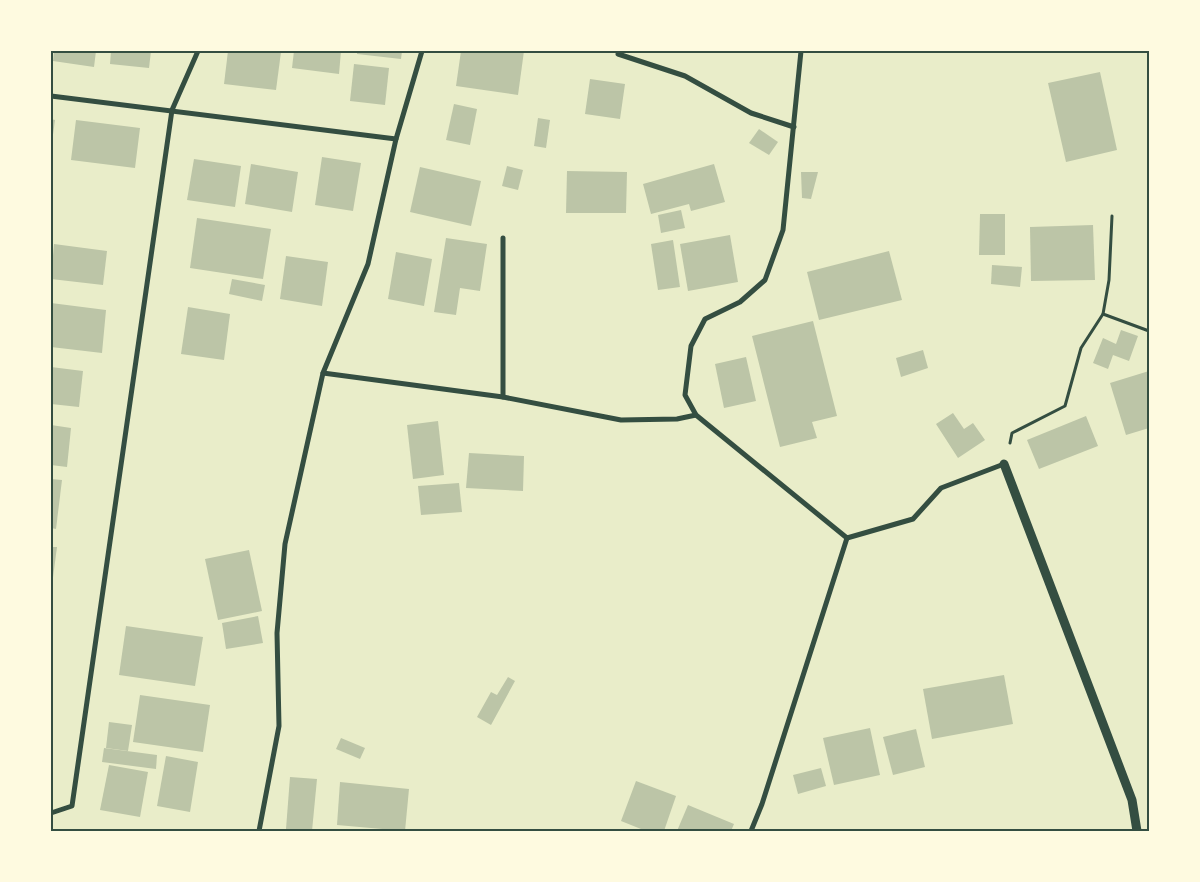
<svg xmlns="http://www.w3.org/2000/svg" width="1200" height="882" font-family="'Golos Text',sans-serif">
  <rect width="100%" height="100%" fill="#e9edc9"/>
  <g fill="#bcc5a7">
    <path d="M 54,51 L 96,51 L 94,67 L 53,61 Z"/>
    <path d="M 111,51 L 151,51 L 149,68 L 110,64 Z"/>
    <path d="M 228,51 L 281,52 L 276,90 L 224,84 Z"/>
    <path d="M 294,51 L 341,51 L 339,74 L 292,68 Z"/>
    <path d="M 357,51 L 402,51 L 401,59 L 357,54 Z"/>
    <path d="M 461,51 L 524,51 L 518,95 L 456,86 Z"/>
    <path d="M 354,64 L 389,68 L 385,105 L 350,101 Z"/>
    <path d="M 1100,72 L 1117,150 L 1066,162 L 1048,83 Z"/>
    <path d="M 590,79 L 625,84 L 620,119 L 585,114 Z"/>
    <path d="M 454,104 L 477,109 L 470,145 L 446,140 Z"/>
    <path d="M 538,118 L 550,120 L 546,148 L 534,146 Z"/>
    <path d="M 51,119 L 55,120 L 52,142 L 51,142 Z"/>
    <path d="M 76,120 L 140,128 L 135,168 L 71,160 Z"/>
    <path d="M 759,129 L 778,142 L 769,155 L 749,143 Z"/>
    <path d="M 322,157 L 361,163 L 353,211 L 315,205 Z"/>
    <path d="M 194,159 L 241,166 L 235,207 L 187,200 Z"/>
    <path d="M 251,164 L 298,172 L 292,212 L 245,204 Z"/>
    <path d="M 714,164 L 725,202 L 691,211 L 689,204 L 651,214 L 643,184 Z"/>
    <path d="M 507,166 L 523,170 L 518,190 L 502,186 Z"/>
    <path d="M 420,167 L 481,181 L 471,226 L 410,212 Z"/>
    <path d="M 567,171 L 627,172 L 626,213 L 566,213 Z"/>
    <path d="M 801,172 L 818,172 L 811,199 L 802,198 Z"/>
    <path d="M 681,210 L 685,228 L 661,233 L 658,215 Z"/>
    <path d="M 980,214 L 1005,214 L 1005,255 L 979,255 Z"/>
    <path d="M 197,218 L 271,229 L 263,279 L 190,268 Z"/>
    <path d="M 1093,225 L 1095,280 L 1031,281 L 1030,227 Z"/>
    <path d="M 730,235 L 738,282 L 688,291 L 680,244 Z"/>
    <path d="M 446,238 L 487,244 L 480,291 L 460,288 L 456,315 L 434,312 Z"/>
    <path d="M 673,240 L 680,287 L 658,290 L 651,244 Z"/>
    <path d="M 54,244 L 107,251 L 103,285 L 51,279 Z"/>
    <path d="M 889,251 L 902,300 L 819,320 L 807,272 Z"/>
    <path d="M 396,252 L 432,259 L 424,306 L 388,299 Z"/>
    <path d="M 286,256 L 328,262 L 322,306 L 280,299 Z"/>
    <path d="M 992,265 L 1022,267 L 1020,287 L 991,284 Z"/>
    <path d="M 232,279 L 265,285 L 262,301 L 229,294 Z"/>
    <path d="M 51,303 L 106,310 L 102,353 L 51,347 Z"/>
    <path d="M 188,307 L 230,314 L 224,360 L 181,354 Z"/>
    <path d="M 813,321 L 837,416 L 812,422 L 817,438 L 780,447 L 752,336 Z"/>
    <path d="M 1121,330 L 1138,336 L 1129,361 L 1113,355 L 1108,369 L 1093,363 L 1103,338 L 1116,344 Z"/>
    <path d="M 923,350 L 928,368 L 901,377 L 896,358 Z"/>
    <path d="M 746,357 L 756,401 L 724,408 L 715,364 Z"/>
    <path d="M 51,367 L 83,371 L 79,407 L 51,404 Z"/>
    <path d="M 1149,371 L 1149,428 L 1126,435 L 1110,383 Z"/>
    <path d="M 953,413 L 964,429 L 973,423 L 985,440 L 958,458 L 936,424 Z"/>
    <path d="M 1086,416 L 1098,446 L 1039,469 L 1027,440 Z"/>
    <path d="M 438,421 L 444,475 L 413,479 L 407,425 Z"/>
    <path d="M 51,425 L 71,428 L 67,467 L 51,465 Z"/>
    <path d="M 469,453 L 524,456 L 523,491 L 466,488 Z"/>
    <path d="M 51,479 L 62,480 L 56,529 L 51,528 Z"/>
    <path d="M 459,483 L 462,512 L 421,515 L 418,486 Z"/>
    <path d="M 51,547 L 57,547 L 52,585 L 51,585 Z"/>
    <path d="M 249,550 L 262,611 L 218,620 L 205,559 Z"/>
    <path d="M 258,616 L 263,643 L 226,649 L 222,623 Z"/>
    <path d="M 126,626 L 203,637 L 195,686 L 119,675 Z"/>
    <path d="M 1004,675 L 1013,724 L 932,739 L 923,689 Z"/>
    <path d="M 508,677 L 515,681 L 491,725 L 477,717 L 491,692 L 497,695 Z"/>
    <path d="M 140,695 L 210,705 L 203,752 L 133,742 Z"/>
    <path d="M 109,722 L 132,725 L 128,751 L 106,748 Z"/>
    <path d="M 870,728 L 880,775 L 834,785 L 823,738 Z"/>
    <path d="M 916,729 L 925,767 L 893,775 L 883,737 Z"/>
    <path d="M 341,738 L 365,748 L 360,759 L 336,749 Z"/>
    <path d="M 104,748 L 157,755 L 156,769 L 102,762 Z"/>
    <path d="M 166,756 L 198,762 L 190,812 L 157,806 Z"/>
    <path d="M 109,765 L 148,772 L 140,817 L 100,810 Z"/>
    <path d="M 821,768 L 826,786 L 798,794 L 793,775 Z"/>
    <path d="M 290,777 L 317,779 L 312,831 L 286,829 Z"/>
    <path d="M 636,781 L 676,796 L 664,831 L 646,831 L 621,821 Z"/>
    <path d="M 340,782 L 409,789 L 405,831 L 337,825 Z"/>
    <path d="M 688,805 L 734,824 L 731,831 L 677,831 Z"/>
  </g>
  <g fill="none" stroke-linecap="round" stroke-linejoin="round">
    <g stroke="#344e41" stroke-width="3">
      <path d="M 1103,314 L 1149,331"/>
      <path d="M 1010,443 L 1012,433 L 1065,406 L 1081,348 L 1103,314 L 1109,280 L 1112,216"/>
    </g>
    <g stroke="#344e41" stroke-width="5">
      <path d="M 801,51 L 783,230 L 765,280 L 740,302 L 705,319 L 691,346 L 685,395 L 696,415 L 707,424 L 847,538 L 913,519 L 941,488 L 1004,464"/>
      <path d="M 618,54 L 685,76 L 751,113 L 794,127"/>
      <path d="M 51,96 L 396,139"/>
      <path d="M 503,238 L 503,397"/>
      <path d="M 323,373 L 503,397 L 621,420 L 677,419 L 696,415"/>
      <path d="M 51,813 L 72,806 L 172,110 L 198,51"/>
      <path d="M 259,831 L 279,726 L 277,633 L 285,544 L 323,373 L 368,264 L 396,139 L 422,51"/>
      <path d="M 751,831 L 762,804 L 847,538"/>
    </g>
    <path stroke="#344e41" stroke-width="9" d="M 1004,464 L 1132,800 L 1137,831"/>
  </g>
  <rect width="1200" height="882" fill="none" stroke="#fefae0" stroke-width="105"/>
  <rect x="52" y="52" width="1096" height="778" fill="none" stroke="#344e41" stroke-width="2"/>
</svg>
